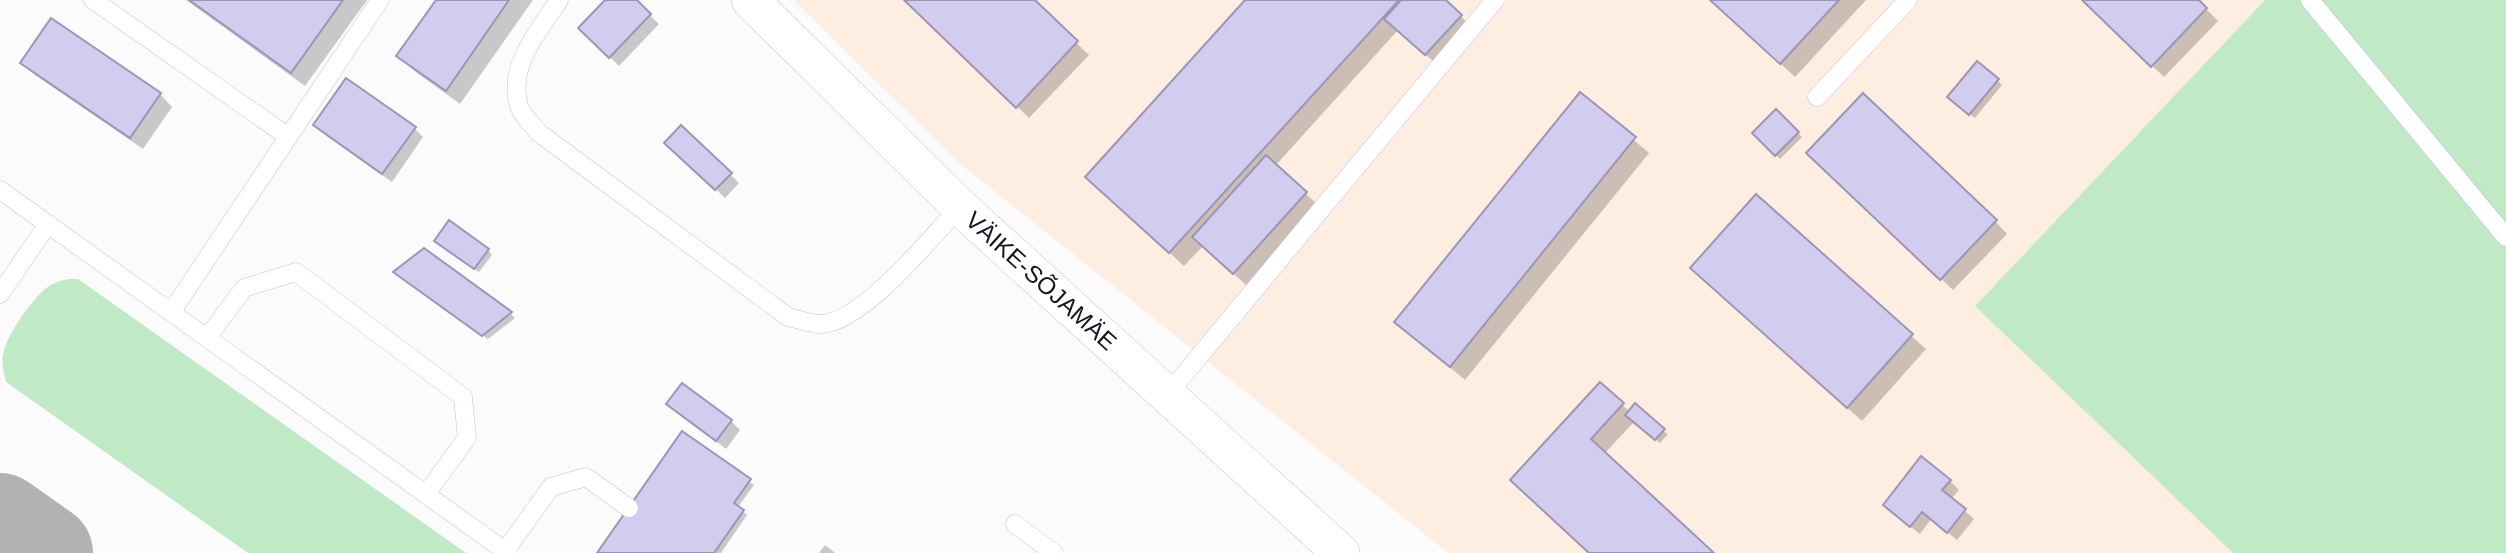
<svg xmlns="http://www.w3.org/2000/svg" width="2506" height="553" font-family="Arial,sans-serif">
  <rect width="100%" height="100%" fill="#fbfbfb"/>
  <path fill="#feeee2" d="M 793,0 L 2265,0 L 1975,306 L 2233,553 L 1448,553 L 959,163 Z"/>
  <g fill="#c0e9c5">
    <path d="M 2265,0 L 2506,0 L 2506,553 L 2233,553 L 1975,306 Z"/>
    <path d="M 70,279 L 78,279 L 466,553 L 248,553 L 6,382 C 4,373 1,364 3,355 C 6,336 30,302 45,289 C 52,283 61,280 70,279 Z"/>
  </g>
  <g fill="#0003">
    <path d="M 186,0 L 367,0 L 305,86 Z"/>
    <path d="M 438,0 L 533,0 L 460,104 L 413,70 L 399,56 Z"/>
    <path d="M 608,0 L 634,0 L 659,24 L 619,66 L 580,28 Z"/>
    <path d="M 906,0 L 1032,0 L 1089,55 L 1029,118 Z"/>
    <path d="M 1247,0 L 1443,0 L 1470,25 L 1435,63 L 1398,30 L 1275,166 L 1318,205 L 1246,285 L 1203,246 L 1184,266 L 1102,191 Z"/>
    <path d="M 1711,0 L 1866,0 L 1795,77 Z"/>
    <path d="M 2084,0 L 2197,0 L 2218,21 L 2164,77 Z"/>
    <path d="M 23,63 L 160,94 L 172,107 L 143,149 L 35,75 Z"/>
    <path d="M 1998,81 L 2002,85 L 1975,118 L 1954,101 Z"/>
    <path d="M 1580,94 L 1649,153 L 1465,380 L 1396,322 Z"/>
    <path d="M 1776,111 L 1802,137 L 1780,159 L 1754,133 Z"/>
    <path d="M 315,125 L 414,128 L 423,137 L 392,182 L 324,134 Z"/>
    <path d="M 682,127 L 739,183 L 725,198 L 667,143 Z"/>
    <path d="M 1821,165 L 1995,221 L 2007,234 L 1953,290 Z"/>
    <path d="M 1756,196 L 1926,349 L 1862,421 L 1706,282 Z"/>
    <path d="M 441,245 L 488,250 L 492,255 L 479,272 Z"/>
    <path d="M 424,250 L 511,314 L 515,318 L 488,339 L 400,276 Z"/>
    <path d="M 1600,384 L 1630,412 L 1668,434 L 1660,443 L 1634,422 L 1604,454 L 1711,553 L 1590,553 L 1526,494 Z"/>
    <path d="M 668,404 L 731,421 L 740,430 L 726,449 Z"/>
    <path d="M 683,433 L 754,485 L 738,507 L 747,515 L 721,553 L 599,553 Z"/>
    <path d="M 1950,481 L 1959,490 L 1951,499 L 1974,519 L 1957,540 L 1931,519 L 1920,534 L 1894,514 Z"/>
    <path d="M 825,545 L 835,553 L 819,553 Z"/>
  </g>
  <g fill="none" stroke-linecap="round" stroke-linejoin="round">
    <path stroke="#b2b2b5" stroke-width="98" d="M 0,522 L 44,553"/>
  </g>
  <g fill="#d2ccee" stroke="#9c96b6" stroke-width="2">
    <path d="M 189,0 L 343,0 L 291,73 Z"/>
    <path d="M 436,0 L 509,0 L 446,91 L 396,56 Z"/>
    <path d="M 605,0 L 637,0 L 651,14 L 609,58 L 578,28 Z"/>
    <path d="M 904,0 L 1035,0 L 1078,41 L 1016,108 Z"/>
    <path d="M 1245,0 L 1399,0 L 1169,253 L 1085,177 Z"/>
    <path d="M 1401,0 L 1446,0 L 1462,15 L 1425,55 L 1384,19 Z"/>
    <path d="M 1710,0 L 1839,0 L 1780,64 Z"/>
    <path d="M 2082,0 L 2199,0 L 2207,8 L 2151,67 Z"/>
    <path d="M 51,18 L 161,93 L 130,138 L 20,63 Z"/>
    <path d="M 1977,61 L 1999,79 L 1969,115 L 1947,97 Z"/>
    <path d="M 346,78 L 416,127 L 382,174 L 313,125 Z"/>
    <path d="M 1580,92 L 1636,137 L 1450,367 L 1394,322 Z"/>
    <path d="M 1863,93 L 1997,220 L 1940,280 L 1806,153 Z"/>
    <path d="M 1776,109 L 1799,132 L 1775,156 L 1752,133 Z"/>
    <path d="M 681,125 L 732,173 L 715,190 L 664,143 Z"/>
    <path d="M 1266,155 L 1307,192 L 1233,274 L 1192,237 Z"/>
    <path d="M 1756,194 L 1913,334 L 1847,408 L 1690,268 Z"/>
    <path d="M 449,220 L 489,249 L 474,269 L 434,241 Z"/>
    <path d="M 424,248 L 512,312 L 482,336 L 393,272 Z"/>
    <path d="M 1600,382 L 1624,403 L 1591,439 L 1714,553 L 1589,553 L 1510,480 Z"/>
    <path d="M 682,383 L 732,420 L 716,441 L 666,404 Z"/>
    <path d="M 1635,403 L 1665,429 L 1655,440 L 1625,415 Z"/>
    <path d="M 682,431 L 751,479 L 734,503 L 744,510 L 714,553 L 597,553 Z"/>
    <path d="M 1921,456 L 1951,480 L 1942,490 L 1966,509 L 1947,533 L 1922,512 L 1910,527 L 1883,505 Z"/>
  </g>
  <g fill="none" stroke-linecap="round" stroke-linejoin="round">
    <g stroke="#c5bfe0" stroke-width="19">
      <g id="lane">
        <path d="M 93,0 L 287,136"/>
        <path d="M 559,0 C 539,31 507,66 519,106 C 522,116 533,125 539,133 L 788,317 C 798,319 810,324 820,324 C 862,324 931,237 960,207"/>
        <path d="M 2310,0 L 2506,237"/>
        <path d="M 1817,97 L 1908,0"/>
        <path d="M 0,190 L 508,553"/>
        <path d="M 0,294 L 48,224"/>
        <path d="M 172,311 L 380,0"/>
        <path d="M 208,337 L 244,288 L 296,272 L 463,397 L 467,438 L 426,494"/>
        <path d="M 1167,395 L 1495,0"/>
        <path d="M 1015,524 L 1054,553"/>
        <path d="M 505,551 L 551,487 L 586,477 L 629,508"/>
      </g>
    </g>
    <g stroke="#c5bfe0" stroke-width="38">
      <path id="street" d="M 750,0 L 960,207 L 1341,553"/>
    </g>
    <use href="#lane" stroke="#fff" stroke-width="18"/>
    <use href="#street" stroke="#fff" stroke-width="37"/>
  </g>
  <g text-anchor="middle" stroke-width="7" stroke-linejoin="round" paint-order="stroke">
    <g font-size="24" fill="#171420" stroke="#fff">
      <text transform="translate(1041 281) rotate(42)" y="8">VÄIKE-SÕJAMÄE</text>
    </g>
  </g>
</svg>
